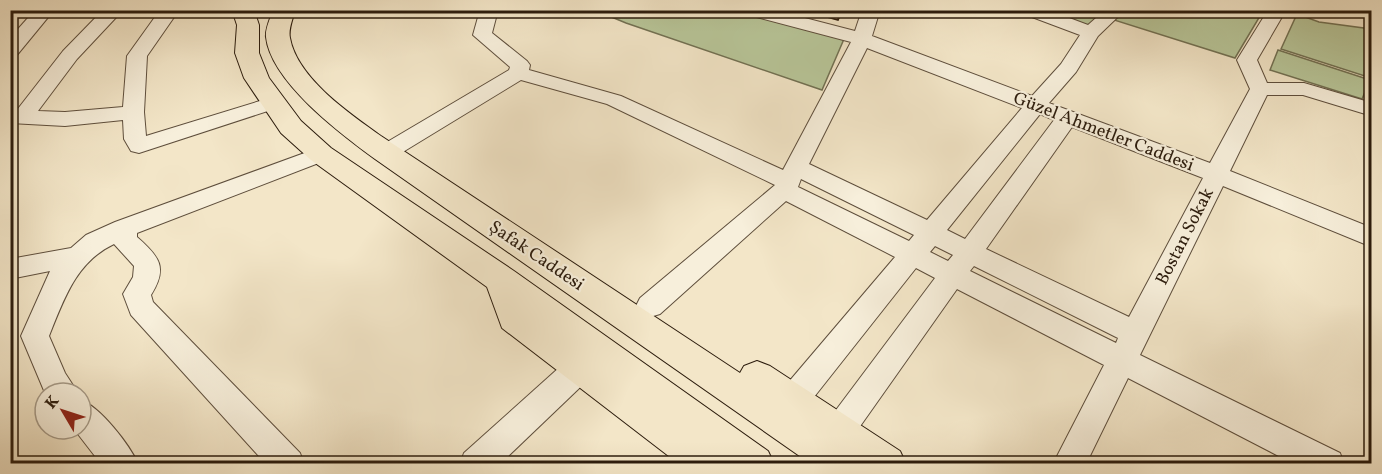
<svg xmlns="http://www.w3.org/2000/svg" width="1382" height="474" font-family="Vollkorn,serif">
  <rect width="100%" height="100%" fill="#f3e6c8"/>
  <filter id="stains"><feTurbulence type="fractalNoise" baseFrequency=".00333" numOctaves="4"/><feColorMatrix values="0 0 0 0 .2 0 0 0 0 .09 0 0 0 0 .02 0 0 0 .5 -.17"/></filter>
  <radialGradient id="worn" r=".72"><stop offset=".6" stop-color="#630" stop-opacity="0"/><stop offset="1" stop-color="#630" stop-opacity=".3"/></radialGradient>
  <g fill="#b8c699" stroke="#727153" stroke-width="1.5">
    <path d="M 597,11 L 750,11 L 844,39 L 822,90 L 626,23 Z"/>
    <path d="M 1031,11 L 1108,11 L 1090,27 Z"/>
    <path d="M 1122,11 L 1263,11 L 1235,58 L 1114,20 Z"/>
    <path d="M 1297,14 L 1319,22 L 1371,29 L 1371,78 L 1281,49 Z"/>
    <path d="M 1278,50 L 1370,80 L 1362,99 L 1270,70 Z"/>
  </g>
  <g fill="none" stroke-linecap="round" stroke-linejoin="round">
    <g stroke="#5e4e3c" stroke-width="2">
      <g id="minor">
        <path d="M 35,10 L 54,10 L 17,55 L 10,57 L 10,38 Z"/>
        <path d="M 103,10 L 123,10 L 77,59 L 38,111 L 65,112 L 123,107 L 127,56 L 160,10 L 179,10 L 147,56 L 144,112 L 146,136 L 273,97 L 280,99 L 284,103 L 280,107 L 139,153 L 131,151 L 124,139 L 123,120 L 65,126 L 10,123 L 10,109 L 17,110 L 63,51 Z"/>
        <path d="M 480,10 L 498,10 L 492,33 L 527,61 L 530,65 L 529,70 L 621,96 L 783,170 L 851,42 L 745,14 L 742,10 L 774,10 L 855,31 L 862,10 L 880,10 L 872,36 L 1032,96 L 1061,64 L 1080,35 L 1024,14 L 1021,10 L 1048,10 L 1088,25 L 1105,10 L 1125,10 L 1098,36 L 1076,72 L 1049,103 L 1210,163 L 1250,89 L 1237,60 L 1268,10 L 1286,10 L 1257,60 L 1267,83 L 1304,83 L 1372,103 L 1372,116 L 1303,95 L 1267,95 L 1230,171 L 1372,228 L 1372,247 L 1223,186 L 1140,355 L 1340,453 L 1344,464 L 1294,464 L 1128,378 L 1086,464 L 1053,464 L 1104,365 L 957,289 L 849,442 L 838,446 L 827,442 L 822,432 L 827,422 L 935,278 L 916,268 L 803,411 L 792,414 L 781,411 L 777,401 L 781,391 L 895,257 L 786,201 L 660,314 L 650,317 L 640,314 L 636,306 L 640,298 L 775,185 L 607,104 L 521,80 L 393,158 L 385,160 L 377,158 L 374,153 L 377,148 L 509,70 L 510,67 L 473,35 ZM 867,48 L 1022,108 L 927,220 L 809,164 ZM 1040,114 L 1054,120 L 965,239 L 947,230 ZM 1072,127 L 1203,178 L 1129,317 L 986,249 ZM 801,179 L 914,235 L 909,241 L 798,187 ZM 935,246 L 953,255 L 948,261 L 930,252 ZM 974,266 L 1118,338 L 1116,343 L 970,271 Z"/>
        <path d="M 321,147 L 329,149 L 332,154 L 329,159 L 137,233 L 137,237 C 160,257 168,268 151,295 L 153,302 L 300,453 L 304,464 L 266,464 L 131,315 L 123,294 L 133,277 L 134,266 L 114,244 C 76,262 64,299 49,336 L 65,373 L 78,393 L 45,393 L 21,336 L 50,271 L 10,279 L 10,259 L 71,248 L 86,235 L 115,222 Z"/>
        <path d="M 582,354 L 593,357 L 597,366 L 593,375 L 500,464 L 460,464 L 464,453 L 571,357 Z"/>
        <path d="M 81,400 C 100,407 130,445 138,464 L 101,464 L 74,429 L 81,429 Z"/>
      </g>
    </g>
    <g stroke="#2c1c0d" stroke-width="2">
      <g id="major">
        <path d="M 232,10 L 254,10 L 259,25 L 259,53 L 269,78 L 301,121 L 331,148 L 514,271 L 768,451 L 774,464 L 679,464 L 502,328 L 487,287 L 311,160 L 281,133 L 244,78 L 235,53 L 237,25 Z"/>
        <path d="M 273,10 L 295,10 C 293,19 288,29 290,38 C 297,78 350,114 381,136 L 740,373 L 744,366 L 757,361 L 770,366 L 900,451 L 906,464 L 811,464 L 375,159 C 341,134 271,82 266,37 C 265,29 270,19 273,10 Z"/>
      </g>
    </g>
    <use href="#minor" fill="#f7efdb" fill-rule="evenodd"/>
    <use href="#major" fill="#f3e6c8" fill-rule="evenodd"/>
  </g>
  <path fill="#c89c8a" stroke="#2c1c0d" stroke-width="1.5" d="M 802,10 L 842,10 L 838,20 Z"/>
  <path fill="#a37f70" stroke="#2c1c0d" stroke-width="1.5" d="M 839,10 L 842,10 L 838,20 Z"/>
  <g text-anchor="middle" stroke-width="4.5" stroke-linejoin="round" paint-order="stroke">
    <g font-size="18" fill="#2c1c0d" stroke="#f7efdb">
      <text transform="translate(1104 131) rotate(21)" y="6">Güzel Ahmetler Caddesi</text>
      <text transform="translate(1184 236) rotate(-63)" y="6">Bostan Sokak</text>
      <text transform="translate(537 255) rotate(34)" y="6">Şafak Caddesi</text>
    </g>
  </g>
  <rect width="1382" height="474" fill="none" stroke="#f3e6c8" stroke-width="36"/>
  <rect x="12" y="12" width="1358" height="450" fill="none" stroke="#2c1c0d" stroke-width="3"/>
  <rect x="18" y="18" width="1346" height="438" fill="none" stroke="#2c1c0d" stroke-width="1.5"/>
  <g transform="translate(63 411) rotate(309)"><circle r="28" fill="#f7efdb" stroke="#a69b89" stroke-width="1.5"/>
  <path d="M0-4.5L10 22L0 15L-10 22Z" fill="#8f2418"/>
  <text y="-9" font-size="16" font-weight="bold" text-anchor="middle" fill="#2c1c0d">K</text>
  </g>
  <rect width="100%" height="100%" filter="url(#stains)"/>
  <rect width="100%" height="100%" fill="url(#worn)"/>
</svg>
